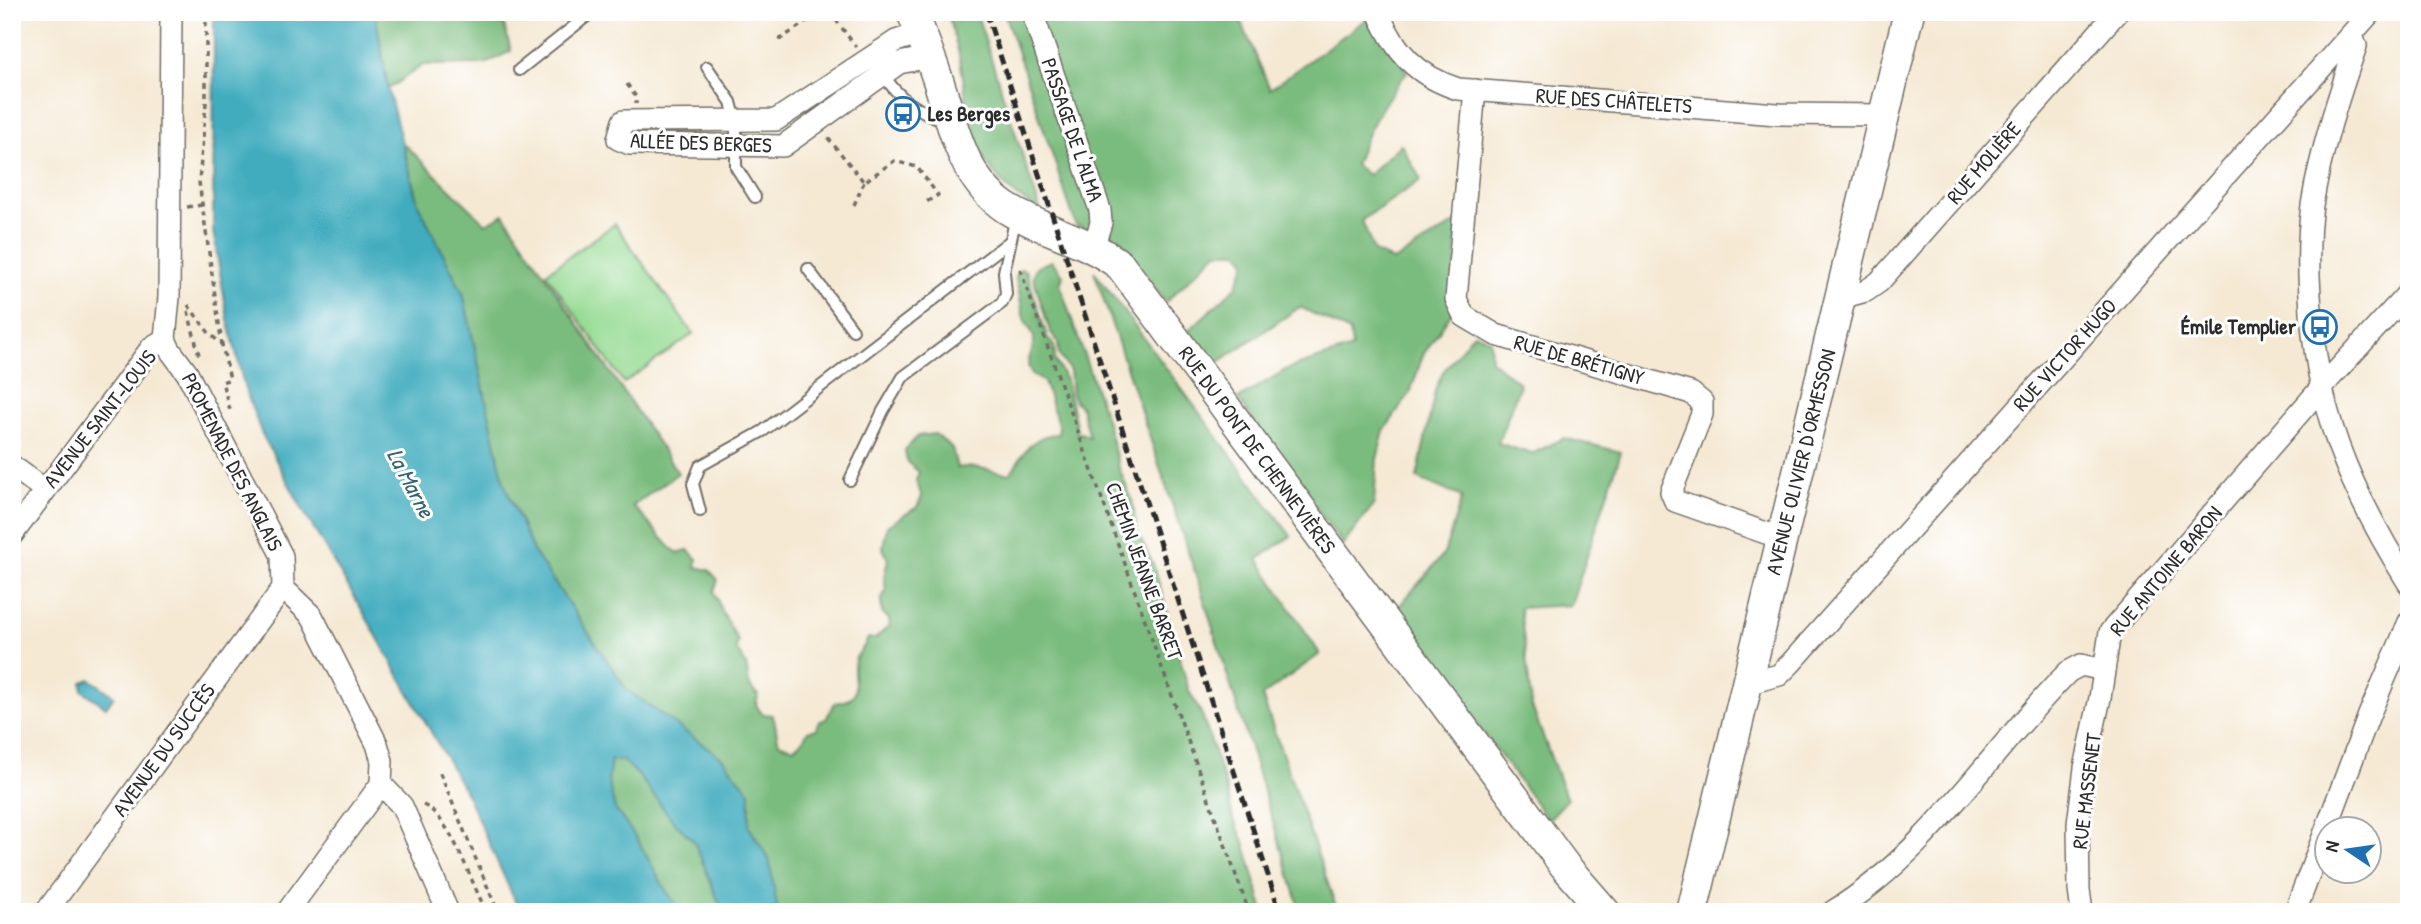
<svg xmlns="http://www.w3.org/2000/svg" width="2421" height="924" font-family="'Patrick Hand',sans-serif">
  <rect width="100%" height="100%" fill="#fff"/>
  <filter id="ink" filterUnits="userSpaceOnUse"><feTurbulence type="fractalNoise" baseFrequency=".0143" numOctaves="2"/><feDisplacementMap in="SourceGraphic" scale="14" xChannelSelector="R" yChannelSelector="G"/><feConvolveMatrix kernelMatrix="1 2 1 2 8 2 1 2 1" color-interpolation-filters="sRGB"/></filter>
  <filter id="wash" filterUnits="userSpaceOnUse"><feTurbulence type="fractalNoise" baseFrequency=".00686" numOctaves="4" result="noise"/><feDisplacementMap in="SourceGraphic" scale="28" xChannelSelector="R" yChannelSelector="G"/><feGaussianBlur stdDeviation="1.57" result="paint"/><feColorMatrix in="noise" values="0 0 0 0 0 0 0 0 0 0 0 0 0 0 0 0 0 1.4 0 .05"/><feComposite in="paint" operator="in"/></filter>
  <g filter="url(#wash)">
    <rect width="100%" height="100%" fill="#f5e9d4"/>
    <path fill="#98dc95" stroke="#628460" stroke-width="2" d="M 615,224 L 693,334 L 624,383 L 546,273 Z"/>
    <g fill="#7abc7e" stroke="#527454" stroke-width="2">
      <path d="M 375,12 L 501,12 L 511,51 L 485,64 L 423,65 L 388,89 Z"/>
      <path d="M 947,12 L 976,12 L 1041,212 C 1029,204 1015,196 1005,186 C 965,144 970,112 960,60 C 957,44 952,28 947,12 Z"/>
      <path d="M 1004,12 L 1237,12 L 1270,89 L 1371,16 L 1407,72 C 1383,103 1368,128 1355,165 L 1368,175 L 1401,144 L 1421,180 L 1362,220 L 1374,252 L 1394,261 L 1457,222 L 1454,309 L 1423,355 L 1410,393 L 1384,431 L 1377,459 L 1374,504 L 1343,545 L 1238,399 L 1287,369 L 1352,348 L 1350,332 L 1300,307 L 1211,367 L 1187,332 L 1236,287 L 1246,262 L 1239,252 L 1217,252 L 1166,302 L 1108,230 L 1090,230 L 1076,225 Z"/>
      <path d="M 403,143 L 486,224 L 504,214 L 678,473 L 633,506 L 670,547 L 678,553 L 688,550 L 697,559 L 696,567 L 709,570 L 718,580 L 714,591 L 722,612 L 738,641 L 736,649 C 740,655 747,663 747,670 C 749,682 747,686 758,695 L 756,705 L 762,714 L 772,715 C 777,724 775,732 779,743 L 794,748 L 803,740 L 808,731 L 817,729 L 819,722 L 826,719 L 835,703 C 870,699 847,678 856,658 C 860,651 865,647 868,638 L 875,639 L 889,626 L 889,619 L 882,613 L 881,600 L 886,591 L 884,576 L 888,560 L 883,548 L 887,526 L 917,507 L 922,497 L 916,480 L 919,472 L 907,462 L 905,450 L 918,436 L 935,434 L 952,448 L 957,468 C 975,464 992,472 1010,474 C 1024,454 1030,435 1058,434 L 1059,427 L 1044,382 L 1032,374 L 1028,365 C 1029,356 1035,346 1034,338 C 1033,330 1026,326 1024,318 C 1021,305 1019,290 1015,276 L 1021,269 L 1026,271 L 1047,337 L 1054,346 L 1055,360 L 1066,380 L 1078,435 L 1081,433 L 1089,437 L 1081,407 L 1075,401 L 1072,393 L 1070,371 L 1059,355 L 1058,342 L 1050,331 L 1033,277 L 1036,267 L 1052,261 L 1063,275 L 1060,285 L 1107,422 L 1119,468 L 1132,500 L 1138,534 L 1154,566 L 1189,691 L 1202,715 L 1226,787 L 1233,818 L 1244,841 L 1264,912 L 777,912 L 769,859 L 749,827 L 750,792 L 722,758 L 627,690 L 533,551 L 504,483 L 463,293 L 418,204 Z"/>
      <path d="M 1094,271 L 1291,536 L 1258,559 L 1320,654 L 1262,696 L 1338,912 L 1301,912 L 1201,590 Z"/>
      <path d="M 1474,333 L 1490,339 L 1491,360 L 1520,384 L 1498,443 L 1532,454 L 1564,438 L 1621,452 L 1571,605 L 1520,608 L 1532,707 L 1567,800 L 1548,820 L 1394,612 L 1444,554 L 1462,497 L 1417,478 L 1435,391 L 1443,372 Z"/>
      <path d="M 610,760 L 622,760 L 638,775 L 674,822 L 694,841 L 723,912 L 681,912 L 665,889 L 637,839 L 615,809 L 608,781 Z"/>
    </g>
    <g fill="#3facbe" stroke="#356c74" stroke-width="2">
      <path d="M 214,12 L 375,12 L 388,89 L 418,204 L 463,293 L 504,483 L 533,551 L 627,690 L 722,758 L 750,792 L 749,827 L 769,859 L 778,912 L 723,912 L 694,841 L 674,822 L 638,775 L 622,760 L 611,760 L 608,781 L 615,809 L 637,839 L 665,889 L 681,912 L 520,912 L 468,797 L 358,603 L 305,514 L 261,432 L 245,389 L 228,320 L 213,231 Z"/>
      <path d="M 90,679 L 114,696 L 106,707 L 82,690 L 82,682 Z"/>
    </g>
    <g fill="none" stroke-linecap="round" stroke-linejoin="round">
      <path stroke="#3facbe" stroke-width="5" d="M 2406,912 L 2409,906"/>
    </g>
  </g>
  <g filter="url(#ink)">
    <g fill="none" stroke-linecap="round" stroke-linejoin="round">
      <g stroke="#726e66" stroke-width="14">
        <g id="service">
          <path d="M 707,67 L 731,102 L 736,121 L 736,167 L 755,197"/>
          <path d="M 519,70 L 592,12"/>
          <path d="M 881,71 C 897,98 917,111 946,121"/>
          <path d="M 808,269 L 853,330"/>
          <path d="M 850,480 L 883,411 L 903,377 L 1002,303 L 1006,294 L 1004,272 L 1016,216"/>
          <path d="M 700,511 L 693,484 L 700,466 L 763,431 L 1010,241"/>
        </g>
      </g>
      <g stroke="#726e66" stroke-width="24">
        <g id="minor">
          <path d="M 171,12 L 169,297 L 165,339 L 170,350 L 187,373 L 282,556 L 283,588 L 312,616 L 377,744 L 382,761 L 381,784 L 402,806 L 448,912"/>
          <path d="M 1032,12 L 1100,210 L 1101,223 L 1093,248"/>
          <path d="M 1378,12 C 1395,52 1417,76 1458,89 L 1777,114 L 1885,115"/>
          <path d="M 921,33 L 896,41 L 776,120 L 623,121 L 618,139 L 630,144 L 783,146 L 899,63 L 930,57"/>
          <path d="M 2352,36 L 2356,46 C 2338,98 2321,150 2312,205 C 2308,235 2308,266 2310,295 C 2315,410 2349,488 2409,584"/>
          <path d="M 1475,90 L 1456,299 L 1464,316 L 1496,335 L 1691,393 L 1702,402 L 1702,414 L 1671,492 L 1675,501 L 1783,539"/>
          <path d="M 1841,298 L 1866,291 L 1879,282 L 2117,12"/>
          <path d="M 12,466 L 45,490"/>
          <path d="M 12,535 L 152,347 L 165,339"/>
          <path d="M 1749,683 L 1779,675 L 1791,663 L 2371,12"/>
          <path d="M 46,912 L 283,588"/>
          <path d="M 287,912 L 381,784"/>
          <path d="M 1832,912 C 1927,855 1991,750 2068,672 L 2081,665 L 2104,670"/>
          <path d="M 2082,912 L 2079,890 L 2078,824 L 2085,768 L 2100,698 L 2110,632 L 2320,389 L 2409,292"/>
          <path d="M 2295,912 L 2369,715 L 2409,622"/>
        </g>
      </g>
      <g stroke="#726e66" stroke-width="33">
        <g id="secondary">
          <path d="M 912,12 C 922,35 931,59 939,83 C 954,129 963,179 1006,208 C 1042,231 1087,239 1121,266 L 1565,866 L 1605,912"/>
          <path d="M 1692,912 L 1909,12"/>
        </g>
      </g>
      <g stroke="#726e66" stroke-width="3.5" stroke-dasharray="5 5" stroke-linecap="butt">
        <path d="M 206,12 L 206,103 L 199,182 L 222,345"/>
        <path d="M 794,12 L 811,19"/>
        <path d="M 830,12 L 856,47"/>
        <path d="M 779,40 L 821,12"/>
        <path d="M 627,84 L 636,97 L 636,104"/>
        <path d="M 828,138 L 864,182 L 894,161 L 917,167 L 938,195 L 923,204"/>
        <path d="M 854,205 L 864,182"/>
        <path d="M 187,207 L 202,205"/>
        <path d="M 1020,269 L 1249,912"/>
        <path d="M 188,305 L 209,333 L 222,345 L 230,379 L 222,382 L 231,413"/>
        <path d="M 188,311 L 199,355"/>
        <path d="M 440,773 L 498,912"/>
        <path d="M 423,805 C 452,817 471,885 487,912"/>
      </g>
      <use href="#service" stroke="#fff" stroke-width="10"/>
      <use href="#minor" stroke="#fff" stroke-width="21"/>
      <use href="#secondary" stroke="#fff" stroke-width="30"/>
      <path stroke="#2b2b2b" stroke-width="5" stroke-dasharray="10 5" stroke-linecap="butt" d="M 986,12 L 1280,912"/>
    </g>
  </g>
  <defs>
    <g id="bus-ring" transform="scale(1.75)"><circle r="9.5" fill="#fff" stroke="#1f6fb2" stroke-width="1.5"/><path d="M-5-6H5V4H4V6H2V4H-2V6H-4V4H-5ZM-3.5-4V0h7V-4ZM-3.5 1.2v1.5H-2V1.2ZM2 1.2v1.5H3.5V1.2Z" fill="#1f6fb2"/></g>
  </defs>
  <g fill-rule="evenodd">
    <use href="#bus-ring" x="903" y="114"/>
    <use href="#bus-ring" x="2320" y="327"/>
  </g>
  <g text-anchor="middle" stroke-width="6" stroke-linejoin="round" paint-order="stroke">
    <g font-size="21" fill="#2b2b2b" stroke="#fff">
      <text transform="translate(1614 101) rotate(4)" y="7">RUE DES CHÂTELETS</text>
      <text transform="translate(1072 130) rotate(71)" y="7">PASSAGE DE L'ALMA</text>
      <text transform="translate(701 143) rotate(2)" y="7">ALLÉE DES BERGES</text>
      <text transform="translate(1984 163) rotate(-49)" y="7">RUE MOLIÈRE</text>
      <text transform="translate(2065 355) rotate(-48)" y="7">RUE VICTOR HUGO</text>
      <text transform="translate(1579 360) rotate(16)" y="7">RUE DE BRÉTIGNY</text>
      <text transform="translate(100 419) rotate(-52)" y="7">AVENUE SAINT-LOUIS</text>
      <text transform="translate(1257 450) rotate(54)" y="7">RUE DU PONT DE CHENNEVIÈRES</text>
      <text transform="translate(232 462) rotate(63)" y="7">PROMENADE DES ANGLAIS</text>
      <text transform="translate(1801 462) rotate(-76)" y="7">AVENUE OLIVIER D'ORMESSON</text>
      <text transform="translate(1144 571) rotate(70)" y="7">CHEMIN JEANNE BARRET</text>
      <text transform="translate(2166 571) rotate(-50)" y="7">RUE ANTOINE BARON</text>
      <text transform="translate(164 750) rotate(-54)" y="7">AVENUE DU SUCCÈS</text>
      <text transform="translate(2087 791) rotate(-83)" y="7">RUE MASSENET</text>
    </g>
    <g font-size="21" font-weight="bold" fill="#2b2b2b" stroke="#fff" text-anchor="start">
      <text x="928" y="121">Les Berges</text>
      <text x="2296" y="334" text-anchor="end">Émile Templier</text>
    </g>
    <g font-size="23" font-style="italic" fill="#34656d" stroke="#fff">
      <text transform="translate(411 483) rotate(62)" y="8">La Marne</text>
    </g>
  </g>
  <rect width="2421" height="924" fill="none" stroke="#fff" stroke-width="42"/>
  <g transform="translate(2348 850) rotate(283)"><circle r="33" fill="#ffffff" stroke="#aaaaaa" stroke-width="2"/>
  <path d="M0-5L12 26L0 18L-12 26Z" fill="#1f6fb2"/>
  <text y="-10" font-size="19" font-weight="bold" text-anchor="middle" fill="#2b2b2b">N</text>
  </g>
</svg>
